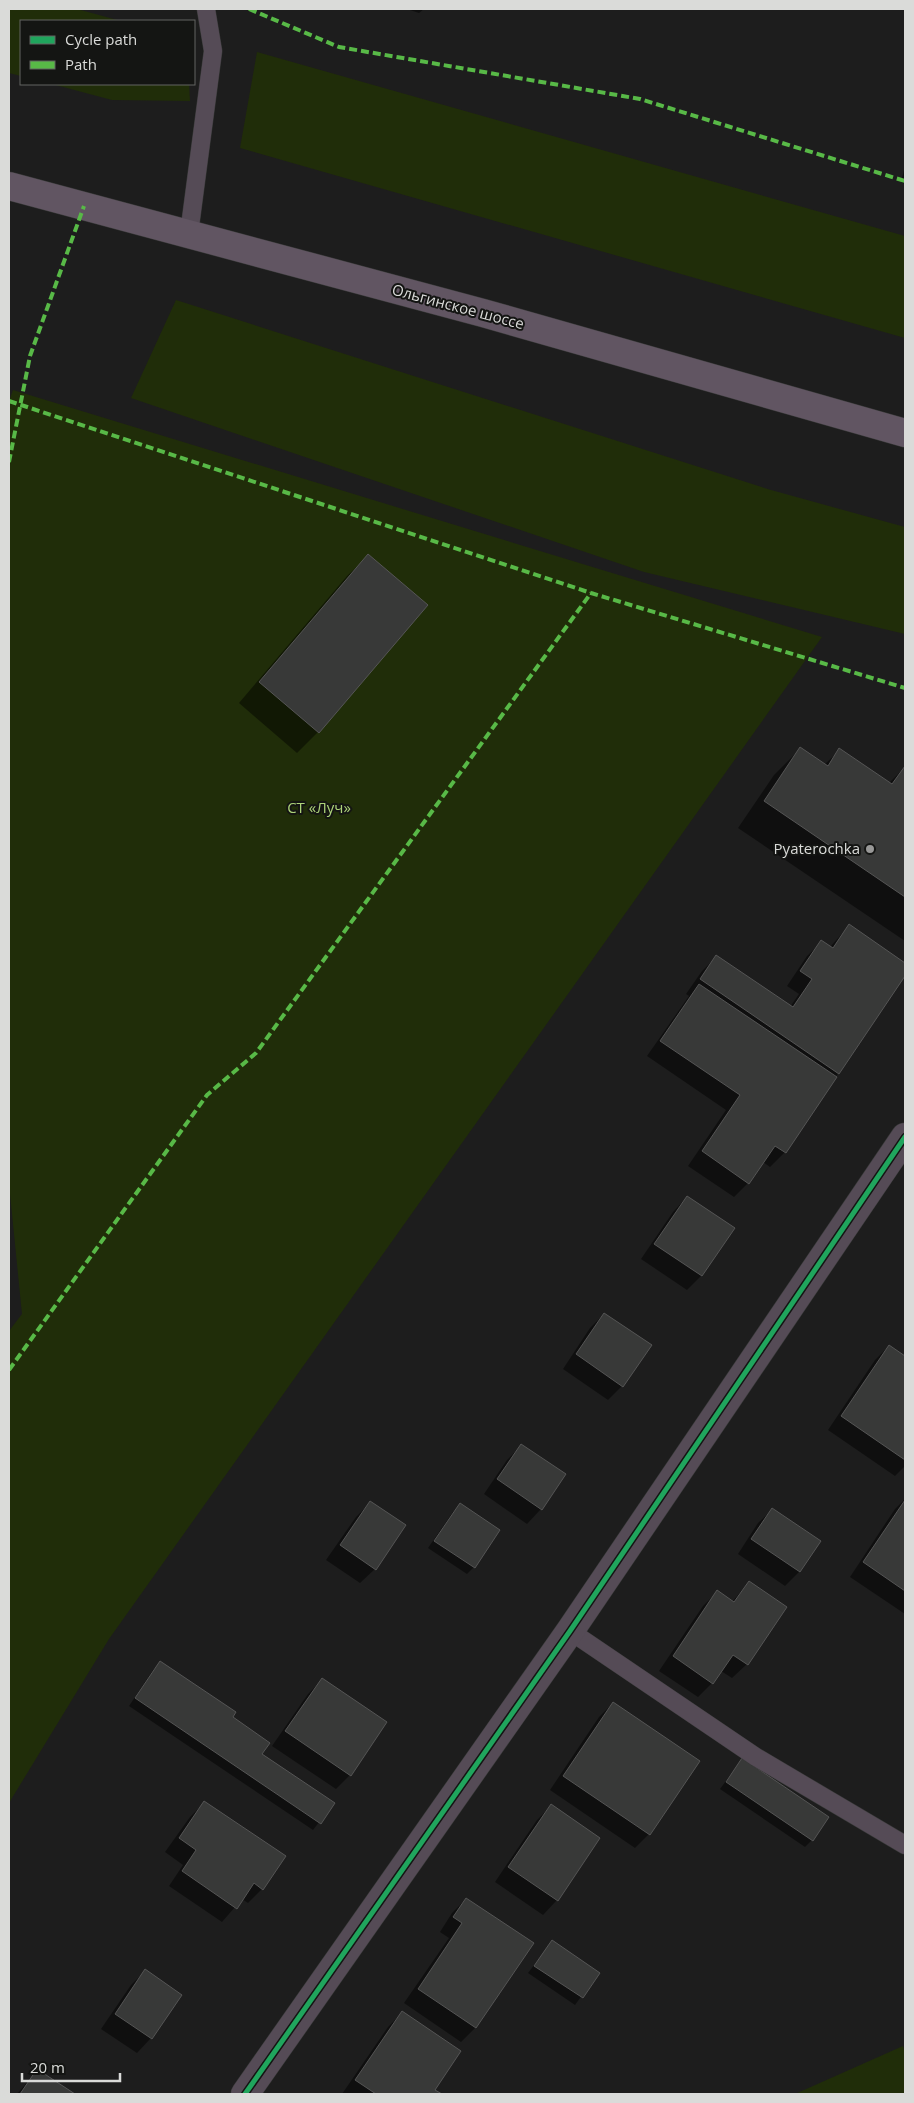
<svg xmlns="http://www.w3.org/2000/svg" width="914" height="2103" font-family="'Open Sans',sans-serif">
  <rect width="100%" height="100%" fill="#1d1d1d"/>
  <g fill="#202d09">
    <path d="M 9,9 L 77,9 L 121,21 L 21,21 L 21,76 L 9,73 Z"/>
    <path d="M 257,52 L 905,236 L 905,338 L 240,148 Z"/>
    <path d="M 52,84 L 189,84 L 190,101 L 112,100 Z"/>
    <path d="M 176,300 L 771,490 L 905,527 L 905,634 L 644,572 L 131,398 Z"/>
    <path d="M 13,390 L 822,637 L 109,1639 L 9,1803 L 9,1331 L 22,1314 L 9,1184 L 9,401 Z"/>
    <path d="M 903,2046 L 905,2053 L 905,2094 L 795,2094 Z"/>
  </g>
  <g fill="#0007">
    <path d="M 407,9 L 424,9 L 419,13 Z"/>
    <path d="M 905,166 L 905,184 L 901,182 Z"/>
    <path d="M 368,556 L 426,605 L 318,732 L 297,753 L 239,703 L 347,576 Z"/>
    <path d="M 800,749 L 824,765 L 840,750 L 889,783 L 905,767 L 905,941 L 738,828 L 774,775 Z"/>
    <path d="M 849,926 L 905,964 L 905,974 L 785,1152 L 770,1167 L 763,1162 L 748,1183 L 734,1197 L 688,1166 L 726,1110 L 647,1056 L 689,996 L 686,994 L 702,971 L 717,956 L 790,1007 L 799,994 L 787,986 L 807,956 L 822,942 L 830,947 Z"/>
    <path d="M 687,1197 L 701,1276 L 687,1290 L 641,1259 L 673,1212 Z"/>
    <path d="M 604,1314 L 622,1386 L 608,1400 L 563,1369 L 590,1328 Z"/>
    <path d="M 889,1346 L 905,1357 L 905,1466 L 895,1476 L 828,1430 L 875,1360 Z"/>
    <path d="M 521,1446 L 541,1509 L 527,1524 L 484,1494 L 507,1460 Z"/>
    <path d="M 905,1499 L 905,1614 L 850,1577 L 895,1509 Z"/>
    <path d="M 370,1503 L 404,1526 L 375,1569 L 360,1583 L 326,1560 L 356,1517 Z"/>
    <path d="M 460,1505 L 499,1531 L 474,1567 L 467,1574 L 428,1548 L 453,1512 Z"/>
    <path d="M 773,1509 L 820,1541 L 799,1572 L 785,1586 L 738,1554 L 758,1523 Z"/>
    <path d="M 749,1582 L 747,1664 L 732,1678 L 721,1671 L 712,1683 L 698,1697 L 659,1671 L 703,1606 L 717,1592 L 732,1602 Z"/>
    <path d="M 160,1663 L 231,1718 L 261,1754 L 333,1804 L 313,1830 L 129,1706 L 153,1670 Z"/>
    <path d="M 322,1680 L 350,1775 L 336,1789 L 272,1746 L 308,1694 Z"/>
    <path d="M 613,1703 L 649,1834 L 635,1848 L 550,1790 L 599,1717 Z"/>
    <path d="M 742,1759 L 812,1840 L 805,1847 L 720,1789 Z"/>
    <path d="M 204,1803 L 262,1889 L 248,1903 L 242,1899 L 222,1922 L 169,1886 L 183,1865 L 165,1852 L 190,1817 Z"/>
    <path d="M 551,1806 L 599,1838 L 557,1900 L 543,1915 L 495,1882 L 537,1820 Z"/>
    <path d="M 466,1899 L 475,2028 L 461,2042 L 404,2003 L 449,1938 L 440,1932 L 452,1913 Z"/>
    <path d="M 552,1942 L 598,1973 L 575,2005 L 528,1973 Z"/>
    <path d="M 145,1971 L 151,2038 L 137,2053 L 101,2029 L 131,1985 Z"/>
    <path d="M 402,2013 L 433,2090 L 440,2094 L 342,2094 L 388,2027 Z"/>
    <path d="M 38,2070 L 73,2094 L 17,2094 Z"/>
  </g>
  <g fill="#383938" stroke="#555">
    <path d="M 368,554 L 428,605 L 319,733 L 259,682 Z"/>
    <path d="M 800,747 L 828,766 L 839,748 L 892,784 L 905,766 L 905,897 L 764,801 Z"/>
    <path d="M 849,924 L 905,963 L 905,976 L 839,1074 L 700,979 L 716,955 L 793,1007 L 812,979 L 800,971 L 821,940 L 833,948 Z"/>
    <path d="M 699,984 L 837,1077 L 786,1153 L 775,1146 L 749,1184 L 702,1151 L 740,1095 L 660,1041 Z"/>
    <path d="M 687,1196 L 735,1228 L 702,1276 L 654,1244 Z"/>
    <path d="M 604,1313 L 652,1345 L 623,1387 L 576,1354 Z"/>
    <path d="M 889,1345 L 905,1356 L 905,1460 L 841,1416 Z"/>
    <path d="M 521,1444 L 566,1474 L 542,1510 L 497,1479 Z"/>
    <path d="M 905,1500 L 905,1591 L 863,1562 Z"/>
    <path d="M 370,1501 L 406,1525 L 376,1570 L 340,1545 Z"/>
    <path d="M 460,1503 L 500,1530 L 475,1568 L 434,1541 Z"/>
    <path d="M 772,1508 L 821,1541 L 800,1572 L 751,1539 Z"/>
    <path d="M 749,1581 L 787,1607 L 748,1665 L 733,1655 L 713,1684 L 673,1656 L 717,1590 L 734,1602 Z"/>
    <path d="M 160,1661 L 236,1712 L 233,1717 L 270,1743 L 262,1754 L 335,1803 L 321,1824 L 135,1698 Z"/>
    <path d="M 322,1678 L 387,1722 L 351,1776 L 285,1731 Z"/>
    <path d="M 613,1702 L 700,1761 L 650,1835 L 563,1776 Z"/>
    <path d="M 742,1758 L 829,1817 L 813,1841 L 726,1782 Z"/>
    <path d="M 204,1801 L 286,1856 L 263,1890 L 254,1883 L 237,1909 L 182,1871 L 196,1850 L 179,1838 Z"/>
    <path d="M 551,1804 L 600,1838 L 558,1901 L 508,1867 Z"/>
    <path d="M 466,1898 L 534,1943 L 476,2028 L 418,1989 L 462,1923 L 453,1917 Z"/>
    <path d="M 552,1940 L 600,1973 L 583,1998 L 534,1966 Z"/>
    <path d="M 145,1969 L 182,1995 L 152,2039 L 115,2014 Z"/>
    <path d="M 402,2011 L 461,2051 L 435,2090 L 442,2094 L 376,2094 L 355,2080 Z"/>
    <path d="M 37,2069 L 75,2094 L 20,2094 Z"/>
  </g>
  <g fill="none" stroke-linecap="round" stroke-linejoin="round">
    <g stroke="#373837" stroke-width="19">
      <g id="service">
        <path d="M 189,234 L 213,51 L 206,9"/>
        <path d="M 570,1631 L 756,1757 L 905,1845"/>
      </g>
    </g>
    <g stroke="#373837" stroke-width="29">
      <path id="minor" d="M 245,2094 L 570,1631 L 905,1137"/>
    </g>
    <g stroke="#373837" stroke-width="29">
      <path id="secondary" d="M 9,186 L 483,313 L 905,433"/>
    </g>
    <use href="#service" stroke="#554b56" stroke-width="18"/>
    <use href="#minor" stroke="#554b56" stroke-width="28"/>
    <use href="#secondary" stroke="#615562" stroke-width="28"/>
    <g stroke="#58b947" stroke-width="4" stroke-dasharray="8 4" stroke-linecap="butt">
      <path d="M 249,9 L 339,47 L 640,99 L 905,181"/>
      <path d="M 9,401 L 591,593 L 905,688"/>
      <path d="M 9,462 L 30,356 L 84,206"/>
      <path d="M 9,1370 L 207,1095 L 256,1053 L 591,593"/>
    </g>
    <g stroke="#141513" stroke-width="8">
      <path id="cycleway" d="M 245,2094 L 570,1631 L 905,1137"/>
    </g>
    <use href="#cycleway" stroke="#20a55d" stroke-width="5"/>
  </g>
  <circle fill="#989897" stroke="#141513" stroke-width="2" cx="870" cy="849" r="5"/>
  <g text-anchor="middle" stroke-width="4" stroke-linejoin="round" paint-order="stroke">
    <g font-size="15" fill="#dadbd9" stroke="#141513">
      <text transform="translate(458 307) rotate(15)" y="5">Ольгинское шоссе</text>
    </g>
    <g font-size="15" fill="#acd279" stroke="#141513">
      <text x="319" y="813">СТ «Луч»</text>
    </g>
    <g font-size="15" fill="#dadbd9" stroke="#141513" text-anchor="end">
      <text x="860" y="854">Pyaterochka</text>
    </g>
  </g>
  <rect width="914" height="2103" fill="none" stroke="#dadbd9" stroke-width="20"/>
  <rect x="20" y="20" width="175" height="65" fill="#141513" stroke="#636462"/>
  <rect x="30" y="36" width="25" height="8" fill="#20a55d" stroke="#636462"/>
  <text x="65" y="45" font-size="15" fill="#dadbd9">Cycle path</text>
  <rect x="30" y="61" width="25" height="8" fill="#58b947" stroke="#636462"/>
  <text x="65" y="70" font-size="15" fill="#dadbd9">Path</text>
  <path d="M22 2073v8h98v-8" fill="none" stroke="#dadbd9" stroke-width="2.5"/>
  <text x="30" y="2073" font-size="15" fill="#dadbd9" stroke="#141513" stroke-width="4" paint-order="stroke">20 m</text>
</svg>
